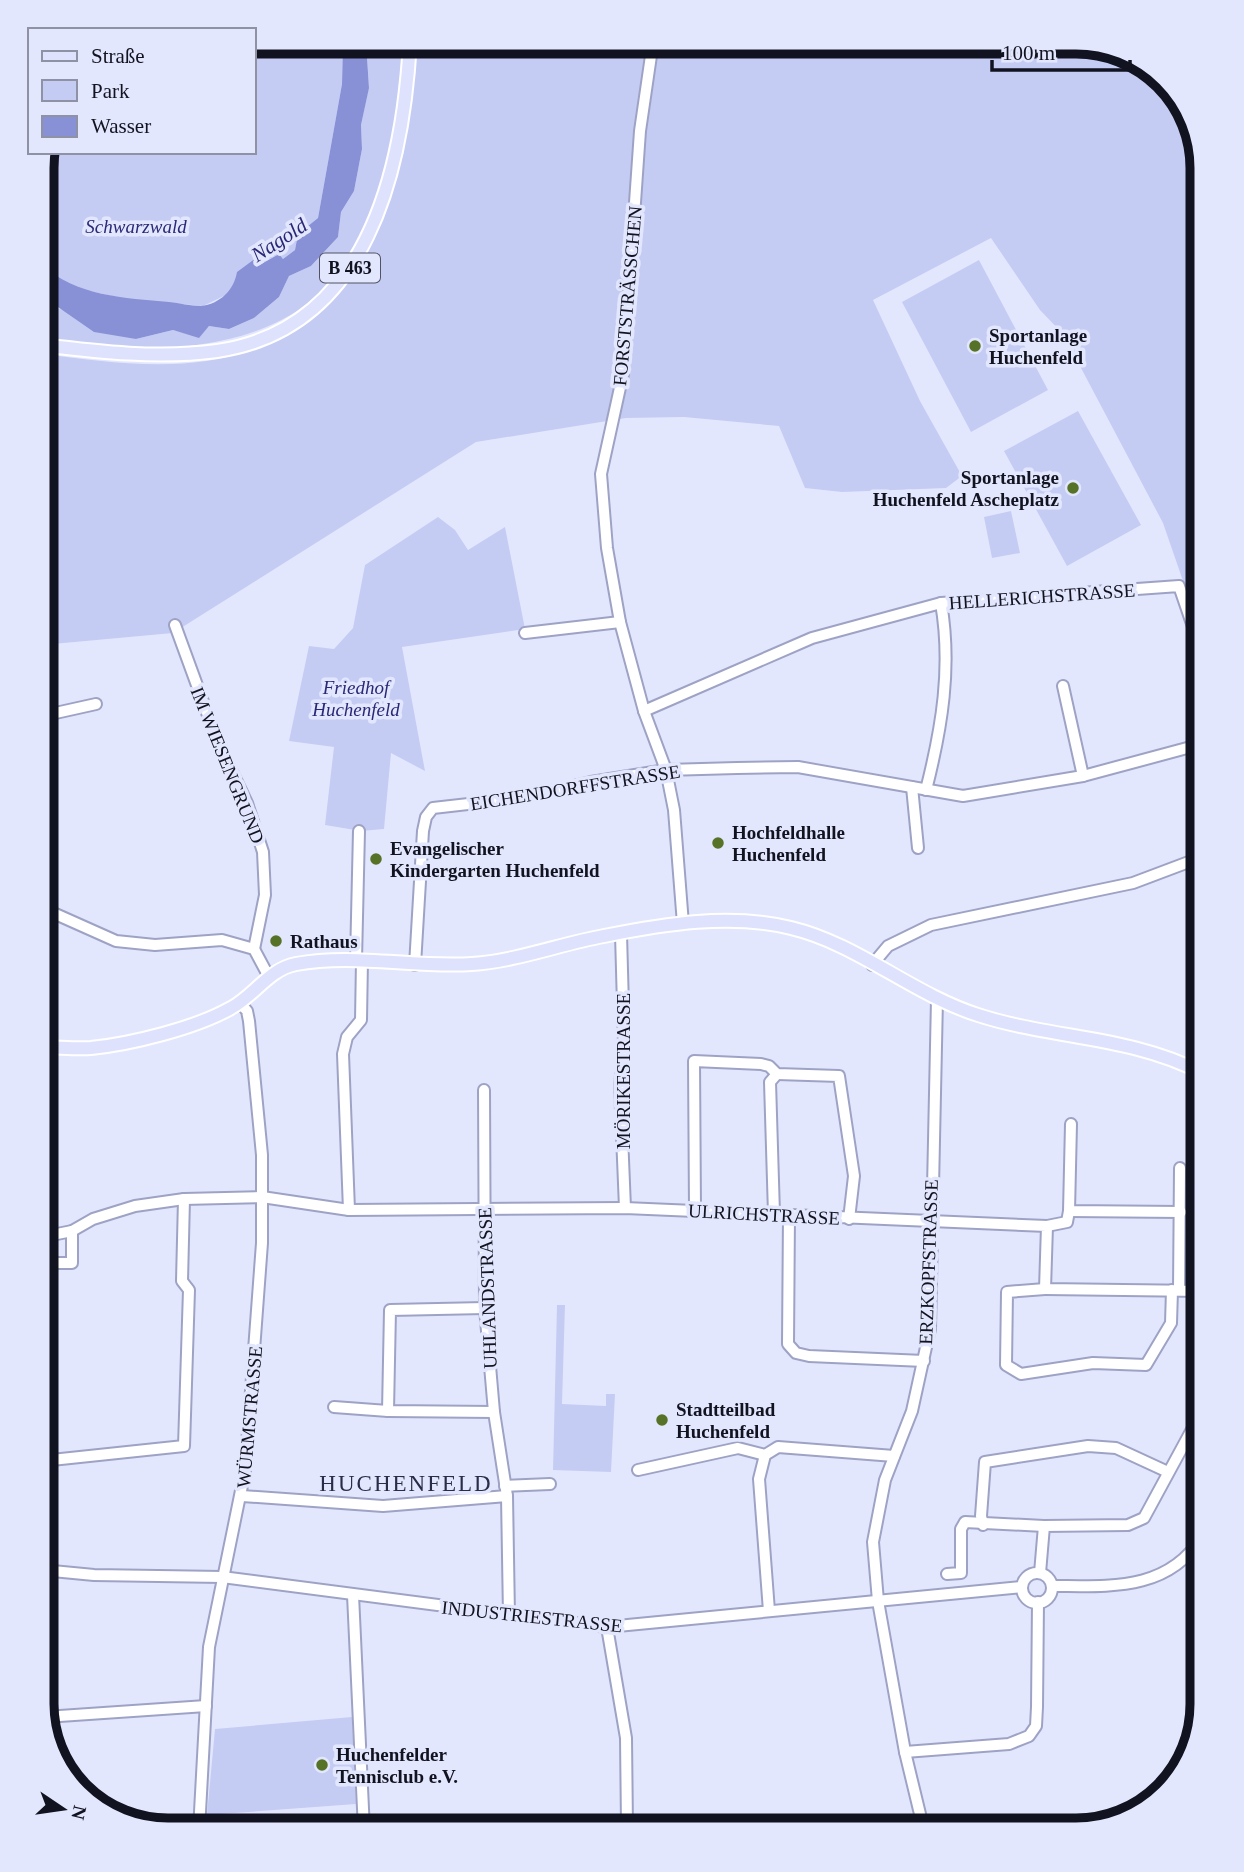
<svg xmlns="http://www.w3.org/2000/svg" width="1244" height="1872" font-family="'Times New Roman',serif">
  <rect width="100%" height="100%" fill="#e3e7fd"/>
  <g fill="#c5ccf4">
    <path d="M 254,42 L 343,42 L 342,84 L 318,218 L 298,234 L 295,250 L 283,259 L 279,254 L 254,267 L 228,294 L 203,306 L 126,299 L 89,291 L 56,278 L 42,265 L 42,160 L 46,152 L 254,152 Z"/>
    <path d="M 366,42 L 403,42 C 398,98 393,155 374,209 C 323,357 172,358 42,341 L 42,296 L 55,307 L 136,339 L 173,330 L 199,337 L 209,326 L 229,329 L 254,318 L 279,297 L 289,276 L 311,266 L 338,237 L 341,212 L 354,191 L 362,149 L 361,125 L 369,87 Z"/>
    <path d="M 413,42 L 1084,42 L 1139,59 L 1185,105 L 1202,168 L 1202,636 L 1163,523 L 1063,334 L 1040,310 L 991,238 L 873,300 L 920,401 L 962,476 L 946,488 L 842,492 L 805,488 L 779,426 L 684,417 L 626,418 L 476,442 L 173,633 L 42,645 L 42,354 C 114,363 195,375 263,345 C 277,338 290,327 303,318 C 339,294 365,261 382,220 C 404,168 405,98 413,42 Z"/>
    <path d="M 979,260 L 1048,390 L 971,432 L 902,302 Z"/>
    <path d="M 1078,411 L 1141,525 L 1067,566 L 1004,451 Z"/>
    <path d="M 1011,511 L 1020,553 L 992,558 L 984,517 Z"/>
    <path d="M 438,517 L 455,530 L 468,550 L 505,527 L 525,629 L 402,647 L 425,771 L 391,753 L 384,829 L 361,831 L 325,825 L 334,747 L 289,741 L 309,646 L 334,649 L 353,628 L 365,565 Z"/>
    <path d="M 557,1305 L 565,1305 L 562,1404 L 606,1406 L 606,1394 L 615,1394 L 611,1472 L 553,1470 Z"/>
    <path d="M 352,1717 L 356,1804 L 207,1815 L 215,1729 Z"/>
  </g>
  <path fill="#8891d5" d="M 343,42 L 366,42 L 369,88 L 361,125 L 362,149 L 354,191 L 341,212 L 338,237 L 311,266 L 289,276 L 279,297 L 254,318 L 229,329 L 209,326 L 199,338 L 173,330 L 136,339 L 94,332 L 42,296 L 42,265 C 76,296 125,298 169,302 C 179,303 191,306 201,306 C 220,304 234,290 237,272 L 263,253 L 266,255 L 256,267 L 279,254 L 283,259 L 295,250 L 298,234 L 318,218 L 342,84 Z"/>
  <g fill="none" stroke-linecap="round" stroke-linejoin="round">
    <g stroke="#9ea3c5" stroke-width="14">
      <g id="minor">
        <path d="M 620,622 L 607,548 L 601,474 L 623,374 L 640,131 L 653,42"/>
        <path d="M 175,625 L 217,740 L 247,803 L 263,852 L 265,895 L 254,949"/>
        <path d="M 525,633 L 620,622 L 644,711 L 666,770 L 674,810 L 683,924"/>
        <path d="M 1063,686 L 1083,776"/>
        <path d="M 644,711 L 812,638 L 941,603 L 1179,586 L 1202,653"/>
        <path d="M 42,716 L 96,704"/>
        <path d="M 912,787 L 918,848"/>
        <path d="M 926,790 C 942,727 952,667 941,603"/>
        <path d="M 42,908 L 116,941 L 155,945 L 222,940 L 254,949 L 269,977"/>
        <path d="M 621,934 L 624,1042 L 620,1086 L 625,1208"/>
        <path d="M 356,960 L 359,831"/>
        <path d="M 415,965 L 423,831 L 426,817 L 433,808 L 521,798 L 591,782 L 666,770 L 737,768 L 798,767 L 963,796 L 1083,776 L 1202,744"/>
        <path d="M 872,965 L 888,946 L 931,925 L 1133,883 L 1202,857"/>
        <path d="M 484,1090 L 485,1308 L 494,1412 L 507,1496 L 509,1616"/>
        <path d="M 1071,1124 L 1069,1211 L 1181,1212"/>
        <path d="M 349,1210 L 343,1054 L 347,1037 L 361,1020 L 362,960"/>
        <path d="M 695,1210 L 694,1061 L 761,1064 L 769,1066 L 777,1074 L 839,1076 L 854,1176 L 849,1219"/>
        <path d="M 774,1214 L 770,1082 L 777,1074"/>
        <path d="M 789,1215 L 788,1344 L 796,1353 L 809,1356 L 924,1361"/>
        <path d="M 1047,1226 L 1067,1222 L 1069,1211"/>
        <path d="M 42,1237 L 72,1231 L 93,1219 L 135,1206 L 184,1199 L 262,1197 L 349,1210 L 625,1208 L 1047,1226 L 1045,1289 L 1202,1291"/>
        <path d="M 42,1263 L 72,1263 L 72,1231"/>
        <path d="M 1045,1289 L 1007,1292 L 1006,1365 L 1021,1374 L 1093,1363 L 1146,1365 L 1171,1323 L 1172,1290"/>
        <path d="M 1179,1290 L 1180,1168"/>
        <path d="M 334,1407 L 388,1411 L 494,1412"/>
        <path d="M 388,1411 L 390,1310 L 485,1308"/>
        <path d="M 42,1461 L 184,1446 L 189,1290 L 182,1281 L 184,1199"/>
        <path d="M 638,1470 L 738,1448 L 765,1455"/>
        <path d="M 505,1486 L 550,1484"/>
        <path d="M 242,1496 L 383,1506 L 507,1496"/>
        <path d="M 983,1525 L 981,1516 L 985,1462 L 1088,1446 L 1116,1448 L 1168,1472"/>
        <path d="M 42,1570 L 94,1575 L 222,1577 L 607,1627 L 1022,1587"/>
        <path d="M 1040,1573 L 1044,1526 L 1128,1525 L 1144,1518 L 1202,1411"/>
        <circle cx="1037" cy="1588" r="15"/>
        <path d="M 947,1574 L 961,1573 L 961,1529 L 965,1522 L 1044,1526"/>
        <path d="M 1052,1586 C 1109,1586 1167,1592 1202,1537"/>
        <path d="M 353,1595 L 364,1830"/>
        <path d="M 769,1611 L 759,1479 L 765,1455 L 778,1447 L 894,1456"/>
        <path d="M 607,1627 L 626,1738 L 627,1826 L 632,1830"/>
        <path d="M 45,1717 L 206,1706"/>
        <path d="M 905,1752 L 1009,1744 L 1029,1736 L 1036,1726 L 1037,1707 L 1038,1602"/>
        <path d="M 199,1830 L 209,1647 L 245,1471 L 262,1243 L 262,1155 L 249,1021 L 247,1011 L 240,1003"/>
        <path d="M 911,1830 L 919,1823 L 920,1814 L 905,1752 L 878,1601 L 873,1542 L 885,1480 L 912,1411 L 930,1329 L 937,999"/>
      </g>
    </g>
    <g stroke="#fff" stroke-width="16">
      <g id="major">
        <path d="M 42,345 C 99,352 159,359 217,351 C 368,329 403,169 410,42"/>
        <path d="M 42,1047 C 58,1047 75,1049 91,1048 C 131,1044 196,1028 231,1008 C 254,996 269,969 296,964 C 354,953 413,968 472,964 C 517,961 560,944 604,936 C 664,924 730,913 791,928 C 858,944 912,994 978,1015 C 1052,1039 1132,1036 1202,1073"/>
      </g>
    </g>
    <use href="#minor" stroke="#fff" stroke-width="10"/>
    <use href="#major" stroke="#dee2fd" stroke-width="12"/>
  </g>
  <g fill="#557227" stroke="#e3e7fd" stroke-width="2.5">
    <circle cx="975" cy="346" r="7"/>
    <circle cx="1073" cy="488" r="7"/>
    <circle cx="718" cy="843" r="7"/>
    <circle cx="376" cy="859" r="7"/>
    <circle cx="276" cy="941" r="7"/>
    <circle cx="662" cy="1420" r="7"/>
    <circle cx="322" cy="1765" r="7"/>
  </g>
  <g text-anchor="middle" stroke-width="7" stroke-linejoin="round" paint-order="stroke">
    <rect fill="#e3e7fd" stroke="#515362" stroke-width="2" x="320" y="253.5" width="60" height="29" rx="5"/>
    <g font-size="18" font-weight="bold" fill="#121320">
      <text x="350" y="274">B 463</text>
    </g>
    <g font-size="19" font-style="italic" fill="#2a2877" stroke="#e3e7fd">
      <text x="136" y="233">Schwarzwald</text>
      <text x="356" y="694">Friedhof<tspan x="356" dy="22">Huchenfeld</tspan></text>
    </g>
    <g font-size="19" fill="#121320" stroke="#e3e7fd">
      <text transform="translate(627 296) rotate(-85)" y="7">FORSTSTRÄSSCHEN</text>
      <text transform="translate(1042 596) rotate(-4)" y="7">HELLERICHSTRASSE</text>
      <text transform="translate(228 765) rotate(68)" y="7">IM WIESENGRUND</text>
      <text transform="translate(575 787) rotate(-9)" y="7">EICHENDORFFSTRASSE</text>
      <text transform="translate(623 1071) rotate(-90)" y="7">MÖRIKESTRASSE</text>
      <text transform="translate(764 1214) rotate(3)" y="7">ULRICHSTRASSE</text>
      <text transform="translate(928 1262) rotate(-88)" y="7">ERZKOPFSTRASSE</text>
      <text transform="translate(487 1288) rotate(-92)" y="7">UHLANDSTRASSE</text>
      <text transform="translate(249 1417) rotate(-85)" y="7">WÜRMSTRASSE</text>
      <text transform="translate(532 1616) rotate(6)" y="7">INDUSTRIESTRASSE</text>
    </g>
    <g font-size="19" font-weight="bold" fill="#121320" stroke="#e3e7fd" text-anchor="start">
      <text x="989" y="342">Sportanlage<tspan x="989" dy="22">Huchenfeld</tspan></text>
      <text x="1059" y="484" text-anchor="end">Sportanlage<tspan x="1059" dy="22">Huchenfeld Ascheplatz</tspan></text>
      <text x="732" y="839">Hochfeldhalle<tspan x="732" dy="22">Huchenfeld</tspan></text>
      <text x="390" y="855">Evangelischer<tspan x="390" dy="22">Kindergarten Huchenfeld</tspan></text>
      <text x="290" y="948">Rathaus</text>
      <text x="676" y="1416">Stadtteilbad<tspan x="676" dy="22">Huchenfeld</tspan></text>
      <text x="336" y="1761">Huchenfelder<tspan x="336" dy="22">Tennisclub e.V.</tspan></text>
    </g>
    <g font-size="21" font-style="italic" fill="#2a2876" stroke="#e3e7fd">
      <text transform="translate(279 240) rotate(-33)" y="7">Nagold</text>
    </g>
    <g font-size="23" letter-spacing="2" fill="#292d48" stroke="#e3e7fd">
      <text x="406" y="1491">HUCHENFELD</text>
    </g>
  </g>
  <path d="M0 0H1244V1872H0ZM168 54H1076A114 114 0 0 1 1190 168V1704A114 114 0 0 1 1076 1818H168A114 114 0 0 1 54 1704V168A114 114 0 0 1 168 54Z" fill="#e3e7fd" fill-rule="evenodd"/>
  <path fill="none" stroke="#121320" stroke-width="9" d="M168 54H1076A114 114 0 0 1 1190 168V1704A114 114 0 0 1 1076 1818H168A114 114 0 0 1 54 1704V168A114 114 0 0 1 168 54Z"/>
  <rect x="28" y="28" width="228" height="126" fill="#e3e7fd" stroke="#8f92a5" stroke-width="2"/>
  <rect x="42" y="51" width="35" height="10" fill="#dee2fd" stroke="#8f92a5" stroke-width="2"/>
  <text x="91" y="63" font-size="21" fill="#121320">Straße</text>
  <rect x="42" y="80" width="35" height="21" fill="#c5ccf4" stroke="#8f92a5" stroke-width="2"/>
  <text x="91" y="98" font-size="21" fill="#121320">Park</text>
  <rect x="42" y="116" width="35" height="21" fill="#8891d5" stroke="#8f92a5" stroke-width="2"/>
  <text x="91" y="133" font-size="21" fill="#121320">Wasser</text>
  <g transform="translate(63 1809) rotate(103)" stroke="#e3e7fd" stroke-width="5" paint-order="stroke">
  <path d="M0-5L12 26L0 18L-12 26Z" fill="#121320"/>
  <text y="-10" font-size="19" font-weight="bold" text-anchor="middle" fill="#121320">N</text>
  </g>
  <path d="M992 60v10h138v-10" fill="none" stroke="#121320" stroke-width="3.5"/>
  <text x="1002" y="60" font-size="21" fill="#121320" stroke="#e3e7fd" stroke-width="5" paint-order="stroke">100 m</text>
</svg>
